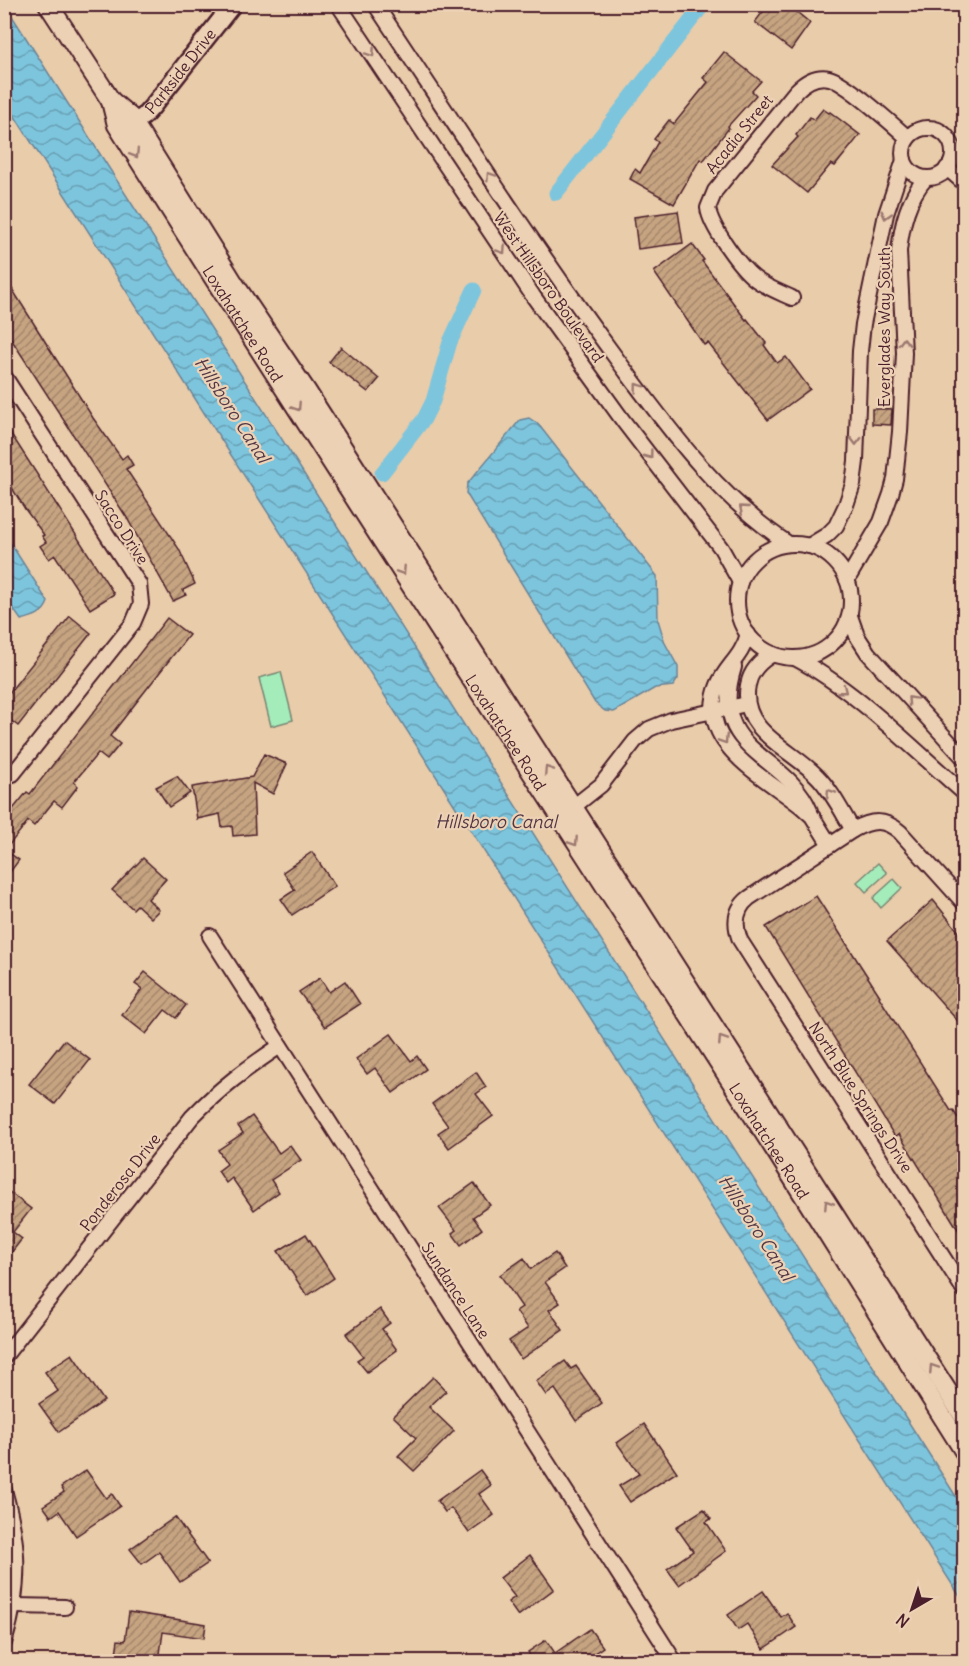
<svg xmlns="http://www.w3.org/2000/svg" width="969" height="1666" font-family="Delius,sans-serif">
  <defs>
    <pattern id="water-waves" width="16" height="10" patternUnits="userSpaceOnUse" patternTransform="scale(1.5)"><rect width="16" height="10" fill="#7dc5dd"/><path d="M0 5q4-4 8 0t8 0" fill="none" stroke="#689fb3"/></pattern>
    <pattern id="building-hatch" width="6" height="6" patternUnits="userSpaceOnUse" patternTransform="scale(1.5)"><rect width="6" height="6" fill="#c6a481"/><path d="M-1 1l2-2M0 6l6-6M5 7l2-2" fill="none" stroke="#a3856a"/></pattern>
  </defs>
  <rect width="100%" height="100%" fill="#e9ccaa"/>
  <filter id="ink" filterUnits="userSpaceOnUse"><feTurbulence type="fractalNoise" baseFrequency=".0167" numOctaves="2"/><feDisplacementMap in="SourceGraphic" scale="12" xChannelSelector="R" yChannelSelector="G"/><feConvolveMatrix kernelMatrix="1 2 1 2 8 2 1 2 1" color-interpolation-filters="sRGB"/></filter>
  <g filter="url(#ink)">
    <g fill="#a4edbb" stroke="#778673" stroke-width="1.5">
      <path d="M 281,672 L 293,720 L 271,726 L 259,678 Z"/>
      <path d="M 878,863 L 887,873 L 866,892 L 857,882 Z"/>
      <path d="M 894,879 L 902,888 L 881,908 L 873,898 Z"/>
    </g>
    <g fill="url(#water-waves)" stroke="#698396" stroke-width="1.5">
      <path d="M 5,5 L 964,1509 L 964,1603 L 5,101 Z"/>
      <path d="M 529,418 L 538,424 L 657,576 L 658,620 L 665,643 L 678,667 L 678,679 L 673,686 L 655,688 L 614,712 L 605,711 L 595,703 L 466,493 L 467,484 L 520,420 Z"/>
      <path d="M 4,533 L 48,602 C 44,614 33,617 21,620 L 5,597 Z"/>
    </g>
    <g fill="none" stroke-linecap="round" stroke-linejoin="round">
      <g stroke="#7dc5dd" stroke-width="15">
        <path d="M 556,193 L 704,4"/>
        <path d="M 382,473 L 424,419 L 433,401 L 450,342 L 474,290"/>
      </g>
    </g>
    <g fill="url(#building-hatch)" stroke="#4a1f2b" stroke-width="1.5">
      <path d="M 769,4 L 787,4 L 810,23 L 791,50 L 755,22 Z"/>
      <path d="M 724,52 L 761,81 L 752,91 L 756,95 L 728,126 L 729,128 L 703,161 L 700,159 L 674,204 L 630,179 L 635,169 L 640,173 L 658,142 L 654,139 L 669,120 L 674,124 L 708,82 L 703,78 Z"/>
      <path d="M 823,109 L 829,113 L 830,112 L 860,135 L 835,166 L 831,164 L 807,193 L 772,165 L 798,137 L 796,135 L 810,117 L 814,120 Z"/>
      <path d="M 678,211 L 683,243 L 638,249 L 634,217 Z"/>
      <path d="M 692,244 L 704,260 L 702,261 L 746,320 L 747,319 L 766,343 L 764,345 L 777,363 L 786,357 L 810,389 L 768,420 L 708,343 L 704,345 L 654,272 Z"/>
      <path d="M 4,276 L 93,418 L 122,459 L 127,455 L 133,465 L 126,469 L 179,549 L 195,584 L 183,590 L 186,595 L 173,601 L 127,518 L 4,328 Z"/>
      <path d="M 341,347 L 379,379 L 368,392 L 329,362 Z"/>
      <path d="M 872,409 L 892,409 L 891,425 L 872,424 Z"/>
      <path d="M 4,423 L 114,594 L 90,609 L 55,555 L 49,559 L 40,546 L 46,542 L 42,536 L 44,535 L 25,509 L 4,475 Z"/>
      <path d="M 70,616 L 91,633 L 18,726 L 4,715 L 4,699 Z"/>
      <path d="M 167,618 L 189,635 L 110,736 L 120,744 L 107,760 L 98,753 L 74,782 L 78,786 L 62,807 L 54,801 L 34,826 L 28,821 L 5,850 L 19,860 L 4,880 L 4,820 L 27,792 L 30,794 Z"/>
      <path d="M 264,754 L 287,764 L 273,794 L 253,783 L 255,834 L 233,836 L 232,826 L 222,827 L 220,814 L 197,819 L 192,787 L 252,777 Z"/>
      <path d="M 177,776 L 190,793 L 169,807 L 156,787 Z"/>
      <path d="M 312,852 L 335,886 L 292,915 L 281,899 L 295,890 L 283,872 Z"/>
      <path d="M 143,858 L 166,879 L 148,899 L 159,910 L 151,918 L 137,905 L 133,909 L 112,890 Z"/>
      <path d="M 816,896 L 880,996 L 879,997 L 951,1111 L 953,1110 L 964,1128 L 964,1239 L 899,1134 L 895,1137 L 766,927 Z"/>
      <path d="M 933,900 L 964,938 L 964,949 L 960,953 L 964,958 L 964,1028 L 887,941 Z"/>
      <path d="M 145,972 L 186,1005 L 176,1018 L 165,1010 L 146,1034 L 122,1015 L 142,989 L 135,984 Z"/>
      <path d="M 320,978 L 329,992 L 345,981 L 360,1004 L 325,1027 L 299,992 Z"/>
      <path d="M 391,1034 L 411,1061 L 417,1056 L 426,1069 L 393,1093 L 375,1068 L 367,1074 L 356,1059 Z"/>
      <path d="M 64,1040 L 90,1060 L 55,1104 L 29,1084 Z"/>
      <path d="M 476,1072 L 486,1087 L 476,1094 L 493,1116 L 449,1148 L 438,1133 L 448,1126 L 432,1104 Z"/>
      <path d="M 252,1116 L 279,1153 L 290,1145 L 301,1160 L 271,1180 L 279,1192 L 254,1210 L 232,1178 L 226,1183 L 218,1171 L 227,1164 L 218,1150 L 243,1133 L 238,1126 Z"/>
      <path d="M 474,1183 L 490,1205 L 473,1217 L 482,1229 L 461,1245 L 452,1233 L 456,1230 L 439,1208 Z"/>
      <path d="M 4,1188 L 31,1209 L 13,1232 L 22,1239 L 4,1262 Z"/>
      <path d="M 306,1234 L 334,1278 L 307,1296 L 278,1251 Z"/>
      <path d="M 555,1253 L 565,1268 L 545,1282 L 560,1303 L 549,1310 L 563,1330 L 521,1359 L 509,1341 L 528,1328 L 516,1311 L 522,1307 L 500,1275 L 524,1258 L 531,1269 Z"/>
      <path d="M 380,1309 L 390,1323 L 382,1329 L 397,1350 L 367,1372 L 357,1360 L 363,1356 L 346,1334 Z"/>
      <path d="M 72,1354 L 104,1401 L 59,1432 L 39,1404 L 58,1391 L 45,1372 Z"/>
      <path d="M 565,1361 L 571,1369 L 576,1366 L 602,1403 L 576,1421 L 555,1389 L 546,1395 L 536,1381 Z"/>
      <path d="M 433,1377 L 446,1391 L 429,1407 L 454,1431 L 414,1471 L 398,1456 L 416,1438 L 393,1416 Z"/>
      <path d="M 644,1424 L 677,1472 L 630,1502 L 619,1486 L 639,1474 L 617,1443 Z"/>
      <path d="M 86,1470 L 106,1498 L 112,1494 L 120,1506 L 76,1536 L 59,1511 L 51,1517 L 43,1506 L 64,1492 L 61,1487 Z"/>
      <path d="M 480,1470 L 491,1485 L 479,1494 L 494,1515 L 469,1533 L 451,1508 L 445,1512 L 437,1501 Z"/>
      <path d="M 704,1509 L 711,1519 L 706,1522 L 726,1551 L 679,1585 L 667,1569 L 693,1551 L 676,1527 Z"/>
      <path d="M 175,1517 L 208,1563 L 180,1582 L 159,1552 L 142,1564 L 130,1549 Z"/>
      <path d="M 530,1555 L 554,1589 L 518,1616 L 508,1602 L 515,1597 L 500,1578 Z"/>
      <path d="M 763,1591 L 781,1617 L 787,1613 L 796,1627 L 764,1649 L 747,1624 L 738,1630 L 728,1615 Z"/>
      <path d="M 129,1612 L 206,1624 L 204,1638 L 163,1632 L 159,1661 L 116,1654 L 118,1640 L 125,1641 Z"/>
      <path d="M 590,1629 L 603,1647 L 581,1662 L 534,1662 L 528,1652 L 546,1640 L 555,1653 Z"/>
    </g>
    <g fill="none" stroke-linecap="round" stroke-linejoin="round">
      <g stroke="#4a1f2b" stroke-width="18">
        <g id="minor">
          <path d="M 338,4 L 533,296 L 624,422 L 721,548 L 740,582"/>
          <path d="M 375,4 C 455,124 533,246 619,362 C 669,429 718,498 789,544"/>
          <circle cx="928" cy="153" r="25"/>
          <path d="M 947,168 L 964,183"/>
          <path d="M 792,298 C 779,292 765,287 754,278 C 740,267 710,226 708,208 L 715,191 L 796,91 C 805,82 816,75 829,78 C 846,82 892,124 908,138"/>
          <path d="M 4,376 L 139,584 L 141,604 L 133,623 L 13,774 L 4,776"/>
          <circle cx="794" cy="601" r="57"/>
          <path d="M 809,546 L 827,535 L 836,526 L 846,505 L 853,484 L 856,461 L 860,351 L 863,324 L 886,214 L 904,160"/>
          <path d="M 847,580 L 881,522 L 891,494 L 895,479 L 900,432 L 904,353 L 899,251 C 902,224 908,198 926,178"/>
          <path d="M 850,616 L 857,636 L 868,653 L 964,758"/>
          <path d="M 748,634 C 742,657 726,666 718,685 C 694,743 765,777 802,807 L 812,816 L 830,845"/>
          <path d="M 773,654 C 760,661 751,670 748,685 C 739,731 791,749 817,776 C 832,791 842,812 853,830"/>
          <path d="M 795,658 C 856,690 912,748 964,793"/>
          <path d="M 734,667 C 707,754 786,752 810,811"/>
          <path d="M 572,808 L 601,785 L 635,741 L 649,729 L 671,720 L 747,704"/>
          <path d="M 964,903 L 900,832 C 884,818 871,820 853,830 L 749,898 C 735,909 734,924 740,940 L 964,1290"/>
          <path d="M 210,936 L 675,1662"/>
          <path d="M 4,1357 L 192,1117 C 220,1088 247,1068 280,1046"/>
          <path d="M 4,1490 C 20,1546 21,1587 4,1643"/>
          <path d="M 15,1606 L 65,1607"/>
        </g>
      </g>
      <g stroke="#4a1f2b" stroke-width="21">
        <g id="tertiary">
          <path id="s1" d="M 124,128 L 144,116 L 152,107 L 233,4"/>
        </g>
      </g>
      <g stroke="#4a1f2b" stroke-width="22">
        <g id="secondary">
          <path d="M 48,4 L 111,101 L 130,117 L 235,285 L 307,392 L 964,1417"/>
          <path id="s2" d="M 111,101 L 117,125 C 334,471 559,812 779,1156 C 841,1254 902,1353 964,1451"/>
        </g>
      </g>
      <use href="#minor" stroke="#edd1b4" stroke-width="14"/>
      <use href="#tertiary" stroke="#edd1b4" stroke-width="16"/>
      <use href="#secondary" stroke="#edd1b4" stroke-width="18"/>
    </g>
    <defs><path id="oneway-chevron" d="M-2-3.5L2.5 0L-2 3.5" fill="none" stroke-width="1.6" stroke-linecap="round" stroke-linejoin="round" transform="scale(1.5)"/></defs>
    <g stroke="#9c7870">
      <use href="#oneway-chevron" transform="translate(371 53) rotate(56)"/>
      <use href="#oneway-chevron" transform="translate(135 154) rotate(58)"/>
      <use href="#oneway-chevron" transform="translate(490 176) rotate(-124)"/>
      <use href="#oneway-chevron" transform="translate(886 215) rotate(105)"/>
      <use href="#oneway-chevron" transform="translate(502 250) rotate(56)"/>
      <use href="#oneway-chevron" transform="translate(904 342) rotate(-91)"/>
      <use href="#oneway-chevron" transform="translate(638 387) rotate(-127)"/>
      <use href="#oneway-chevron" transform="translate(297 407) rotate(57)"/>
      <use href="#oneway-chevron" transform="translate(856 441) rotate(91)"/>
      <use href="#oneway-chevron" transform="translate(649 455) rotate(53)"/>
      <use href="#oneway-chevron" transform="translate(743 509) rotate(-139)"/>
      <use href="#oneway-chevron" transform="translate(402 571) rotate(57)"/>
      <use href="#oneway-chevron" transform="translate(843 690) rotate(38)"/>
      <use href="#oneway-chevron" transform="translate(911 700) rotate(-133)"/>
      <use href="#oneway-chevron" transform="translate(724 740) rotate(57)"/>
      <use href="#oneway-chevron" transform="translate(548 770) rotate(-123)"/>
      <use href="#oneway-chevron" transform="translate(830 793) rotate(-124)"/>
      <use href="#oneway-chevron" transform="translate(574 842) rotate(57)"/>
      <use href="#oneway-chevron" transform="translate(722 1040) rotate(-123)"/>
      <use href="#oneway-chevron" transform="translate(828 1204) rotate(-123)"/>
      <use href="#oneway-chevron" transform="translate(933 1368) rotate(-123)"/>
    </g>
  </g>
  <g text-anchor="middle" stroke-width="4.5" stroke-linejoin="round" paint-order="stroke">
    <g font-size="16" fill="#4a1f2b" stroke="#edd1b4">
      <text dy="6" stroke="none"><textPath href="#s1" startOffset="81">Parkside Drive</textPath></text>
      <text transform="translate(739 134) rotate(-51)" y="6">Acadia Street</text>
      <text transform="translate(549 287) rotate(55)" y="6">West Hillsboro Boulevard</text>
      <text dy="6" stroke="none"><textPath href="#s2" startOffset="260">Loxahatchee Road</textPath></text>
      <text transform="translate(884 327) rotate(-90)" y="6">Everglades Way South</text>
      <text transform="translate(122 527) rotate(57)" y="6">Sacco Drive</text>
      <text dy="6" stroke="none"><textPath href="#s2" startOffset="746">Loxahatchee Road</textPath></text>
      <text transform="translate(861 1097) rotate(57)" y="6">North Blue Springs Drive</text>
      <text dy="6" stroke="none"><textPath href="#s2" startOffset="1232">Loxahatchee Road</textPath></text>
      <text transform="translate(120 1182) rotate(-52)" y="6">Ponderosa Drive</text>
      <text transform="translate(456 1290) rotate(57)" y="6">Sundance Lane</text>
    </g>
    <g font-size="18" font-style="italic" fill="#523846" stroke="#edd1b4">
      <text transform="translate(232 410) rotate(57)" y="6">Hillsboro Canal</text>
      <text x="496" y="828">Hillsboro Canal</text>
      <text transform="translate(756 1228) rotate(57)" y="6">Hillsboro Canal</text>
    </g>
  </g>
  <rect width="969" height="1666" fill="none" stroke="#edd1b4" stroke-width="24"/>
  <rect x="12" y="12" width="945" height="1642" fill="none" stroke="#4a1f2b" stroke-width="2" filter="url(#ink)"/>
  <g transform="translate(912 1609) rotate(219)" stroke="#edd1b4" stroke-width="4.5" paint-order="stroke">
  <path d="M0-4.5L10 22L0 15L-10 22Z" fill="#4a1f2b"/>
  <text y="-9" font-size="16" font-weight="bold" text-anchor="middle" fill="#4a1f2b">N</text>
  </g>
</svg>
